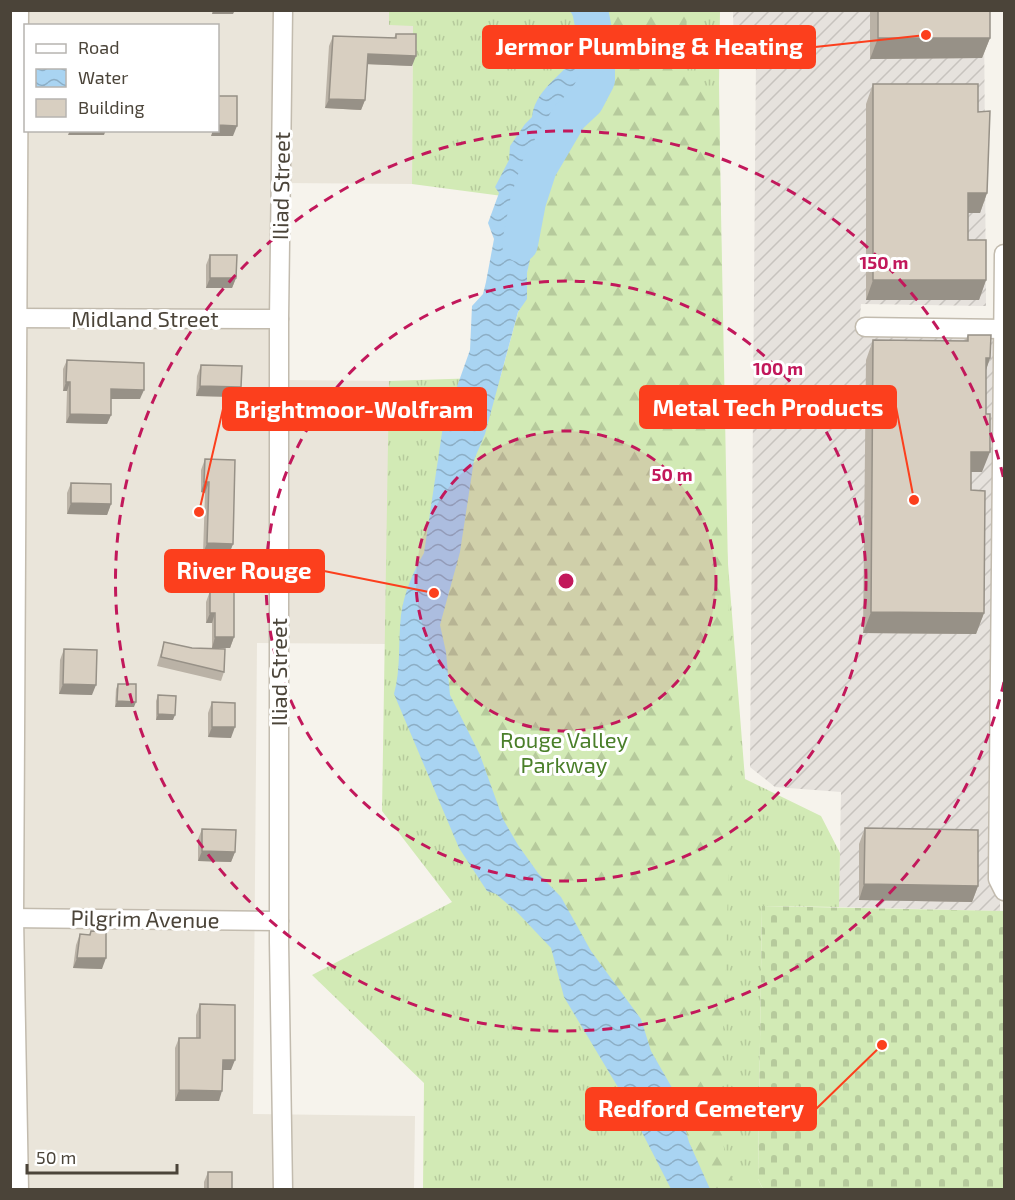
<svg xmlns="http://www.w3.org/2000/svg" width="1015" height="1200" font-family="'Exo 2',sans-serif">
  <defs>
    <pattern id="industrial-furrows" width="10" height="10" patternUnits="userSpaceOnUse" patternTransform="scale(1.5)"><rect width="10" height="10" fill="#e6e2dd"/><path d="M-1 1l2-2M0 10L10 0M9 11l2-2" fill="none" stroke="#c7c3be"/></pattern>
    <pattern id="grass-tufts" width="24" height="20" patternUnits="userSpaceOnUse" patternTransform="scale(1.5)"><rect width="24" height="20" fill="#d2eab5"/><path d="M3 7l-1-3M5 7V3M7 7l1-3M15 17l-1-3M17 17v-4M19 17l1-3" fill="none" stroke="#b6ca9c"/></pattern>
    <pattern id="forest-firs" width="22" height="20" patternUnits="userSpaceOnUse" patternTransform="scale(1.5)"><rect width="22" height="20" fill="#d2eab5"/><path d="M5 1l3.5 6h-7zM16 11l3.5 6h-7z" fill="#b6ca9c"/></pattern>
    <pattern id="cemetery-stones" width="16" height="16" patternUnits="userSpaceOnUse" patternTransform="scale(1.5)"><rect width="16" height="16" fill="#d2eab5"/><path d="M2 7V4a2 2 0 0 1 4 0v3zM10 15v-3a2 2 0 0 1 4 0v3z" fill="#b6ca9c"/></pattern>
    <pattern id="water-waves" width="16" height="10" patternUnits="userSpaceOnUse" patternTransform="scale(1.5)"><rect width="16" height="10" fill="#a9d4f2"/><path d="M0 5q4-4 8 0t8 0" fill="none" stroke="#8caec5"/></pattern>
  </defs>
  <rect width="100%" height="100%" fill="#f6f3ec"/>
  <path fill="#eae5da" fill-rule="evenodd" d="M 389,10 L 389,25 L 413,25 L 412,184 L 284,183 L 282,380 L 389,381 L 387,644 L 257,643 L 253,1114 L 415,1116 L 414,1189 L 11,1189 L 10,11 ZM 26,26 L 218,26 L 218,130 L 26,130 Z"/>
  <path fill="url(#industrial-furrows)" d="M 733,11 L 984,11 L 986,306 L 861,304 L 859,328 L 1001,333 L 1000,911 L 839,907 L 841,792 L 775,787 L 750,767 L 756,56 L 734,55 Z"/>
  <path fill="url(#grass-tufts)" d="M 389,11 L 720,11 L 719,83 L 725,526 L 745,779 L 821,816 L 840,853 L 839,907 L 762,906 L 758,1179 L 763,1189 L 423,1189 L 424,1083 L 312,975 L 452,902 L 382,811 L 389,381 L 509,377 L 549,202 L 412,184 L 413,26 L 389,25 Z"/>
  <path fill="url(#forest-firs)" d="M 608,11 L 687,11 L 685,74 L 708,93 L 719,110 L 732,774 L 720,1121 L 726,1162 L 736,1189 L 710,1189 L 689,1142 L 675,1093 L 651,1051 L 641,1022 L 591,951 L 561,897 L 538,873 L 518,845 L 503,819 L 480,755 L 450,695 L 446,652 L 440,626 L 460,552 L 474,460 L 485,434 L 518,312 C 528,298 525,290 527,273 C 528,261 533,249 535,237 C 537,222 533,206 537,191 C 548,144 592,117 608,74 C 616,53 608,32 608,11 Z"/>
  <path fill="url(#cemetery-stones)" d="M 762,906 L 1004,911 L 1004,1189 L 763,1189 L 758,1179 Z"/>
  <path fill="url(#water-waves)" d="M 570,11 L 608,11 L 613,49 L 609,73 L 591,108 L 583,115 L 556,127 L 544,144 L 529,179 L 535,237 L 527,273 L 527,299 L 518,312 L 485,434 L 474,460 L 460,552 L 440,625 L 446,652 L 450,695 L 480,755 L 503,819 L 518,845 L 538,873 L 561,897 L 591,951 L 641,1019 L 651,1051 L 675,1093 L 689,1142 L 710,1189 L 671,1189 L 625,1099 L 564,997 L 551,948 L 516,911 L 496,894 L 487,891 L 459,848 L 394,694 C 401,668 398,642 401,615 C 404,593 413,572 424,553 L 443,426 L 470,350 L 472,306 L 483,294 L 486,282 L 494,239 L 488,223 L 499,193 L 495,187 L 509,160 L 510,146 L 525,124 L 532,117 C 536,73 607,63 570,11 Z"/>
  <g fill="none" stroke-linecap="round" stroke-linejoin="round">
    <path stroke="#a9d4f2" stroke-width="36" d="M 520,244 L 528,202 L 539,168 L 569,117 L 586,101 L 597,80 L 597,45 L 590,10"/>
    <g stroke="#c2bbae" stroke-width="21">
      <g id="minor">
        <path d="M 283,10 L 279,319 L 279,942 L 283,1190"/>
        <path d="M 1004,254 L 998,879 L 1004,891"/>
        <path d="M 10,318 L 279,319"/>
        <path d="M 865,327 L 1004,329"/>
        <path d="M 10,918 L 279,921"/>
        <path d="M 19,1190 L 14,918 L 19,10"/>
      </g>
    </g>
    <use href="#minor" stroke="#fff" stroke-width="18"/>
  </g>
  <g fill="#bab2a6">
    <path d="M 870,10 L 990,10 L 990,38 L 982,58 L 870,59 Z"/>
    <path d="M 396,34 L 412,66 L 367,64 L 365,100 L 361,110 L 325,108 L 329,46 L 333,36 L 394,38 Z"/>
    <path d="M 873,84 L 978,112 L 987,193 L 980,213 L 968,213 L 968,240 L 986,280 L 979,300 L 866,300 L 866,104 Z"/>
    <path d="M 210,255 L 236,278 L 232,288 L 206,288 L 206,265 Z"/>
    <path d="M 968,335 L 990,358 L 986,370 L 982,472 L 971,472 L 971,490 L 984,613 L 976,634 L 863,633 L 866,360 L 873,340 L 965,341 Z"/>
    <path d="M 67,360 L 140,399 L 111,399 L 111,415 L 107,424 L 66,423 L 67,391 L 63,391 L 63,369 Z"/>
    <path d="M 201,365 L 237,397 L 196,396 L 197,376 Z"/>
    <path d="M 205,459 L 233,544 L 229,554 L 203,554 L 205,493 L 201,492 L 201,470 Z"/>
    <path d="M 71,483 L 111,504 L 107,515 L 67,514 L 67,493 Z"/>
    <path d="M 210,591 L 234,637 L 230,648 L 212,648 L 212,623 L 206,623 L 206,602 Z"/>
    <path d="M 164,642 L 224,672 L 221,681 L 157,666 Z"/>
    <path d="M 64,649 L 92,695 L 59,694 L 60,660 Z"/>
    <path d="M 118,684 L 134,707 L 115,707 L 116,689 Z"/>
    <path d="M 158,695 L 173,720 L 156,720 L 156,701 Z"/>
    <path d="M 212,702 L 231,738 L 208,737 L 208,713 Z"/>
    <path d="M 865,828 L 978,886 L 972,902 L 859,900 L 859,844 Z"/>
    <path d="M 202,829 L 235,852 L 231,862 L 198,861 L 198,839 Z"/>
    <path d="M 91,931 L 102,969 L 73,968 L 76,945 L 80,934 L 89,935 Z"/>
    <path d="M 200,1004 L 231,1070 L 223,1070 L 219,1101 L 175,1101 L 175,1048 L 179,1038 L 196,1038 L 196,1015 Z"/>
    <path d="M 208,1172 L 232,1190 L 204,1190 L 204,1182 Z"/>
  </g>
  <g fill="#979187">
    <path d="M 213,10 L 235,10 L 233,14 L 212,14 Z"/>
    <path d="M 878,38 L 990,38 L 982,58 L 870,59 Z"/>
    <path d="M 368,54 L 416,56 L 412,66 L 364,64 Z"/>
    <path d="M 329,99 L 365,100 L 361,110 L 325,108 Z"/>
    <path d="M 218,125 L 237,126 L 233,136 L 211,136 L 213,130 L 218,130 Z"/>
    <path d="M 70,130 L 106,130 L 104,135 L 68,135 Z"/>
    <path d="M 968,193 L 987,193 L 980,213 L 961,213 Z"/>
    <path d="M 210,278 L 236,278 L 232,288 L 206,288 Z"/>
    <path d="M 873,280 L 986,280 L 979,300 L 866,300 Z"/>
    <path d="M 986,358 L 990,358 L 983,379 Z"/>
    <path d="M 66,382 L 70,382 L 67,391 L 63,391 Z"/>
    <path d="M 200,386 L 241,387 L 237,397 L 196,396 Z"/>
    <path d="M 111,389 L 144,390 L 140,399 L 108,399 Z"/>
    <path d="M 70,414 L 111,415 L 107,424 L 66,423 Z"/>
    <path d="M 971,452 L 990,452 L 982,472 L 964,472 Z"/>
    <path d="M 204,482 L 209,482 L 205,493 L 201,492 Z"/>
    <path d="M 71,503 L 111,504 L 107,515 L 67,514 Z"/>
    <path d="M 207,543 L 233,544 L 229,554 L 203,554 Z"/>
    <path d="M 871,612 L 984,613 L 976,634 L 863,633 Z"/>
    <path d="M 210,613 L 215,613 L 212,623 L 206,623 Z"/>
    <path d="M 215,637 L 234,637 L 230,648 L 212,648 Z"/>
    <path d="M 63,684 L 96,685 L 92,695 L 59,694 Z"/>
    <path d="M 117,701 L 136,702 L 134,707 L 115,707 Z"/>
    <path d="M 158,714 L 175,715 L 173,720 L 156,720 Z"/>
    <path d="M 212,727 L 235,727 L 231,738 L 208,737 Z"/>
    <path d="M 202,851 L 235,852 L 231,862 L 198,861 Z"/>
    <path d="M 864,884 L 978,886 L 972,902 L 859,900 Z"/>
    <path d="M 77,958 L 106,958 L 102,969 L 73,968 Z"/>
    <path d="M 223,1060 L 235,1060 L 231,1070 L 219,1070 Z"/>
    <path d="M 179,1090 L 222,1091 L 219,1101 L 175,1101 Z"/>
  </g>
  <g fill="#d8cfc1" stroke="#979187" stroke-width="1.5">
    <rect x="878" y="10" width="112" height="28"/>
    <path d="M 396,34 L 416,34 L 416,56 L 368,54 L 365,100 L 329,99 L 333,36 L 396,38 Z"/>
    <path d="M 873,84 L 978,84 L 978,112 L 990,111 L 987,193 L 968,193 L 968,240 L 986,240 L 986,280 L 873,280 Z"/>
    <path d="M 218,96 L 237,96 L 237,126 L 218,125 Z"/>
    <path d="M 210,255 L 237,255 L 236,278 L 210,278 Z"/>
    <path d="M 968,335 L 991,335 L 990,358 L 986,358 L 986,414 L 990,414 L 990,452 L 971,452 L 971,490 L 985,491 L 984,613 L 871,612 L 873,340 L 968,341 Z"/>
    <path d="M 67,360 L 144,363 L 144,390 L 111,389 L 111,415 L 70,414 L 70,382 L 66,382 Z"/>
    <path d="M 201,365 L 242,366 L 241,387 L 200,386 Z"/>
    <path d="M 205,459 L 235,460 L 233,544 L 207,543 L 209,482 L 204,482 Z"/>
    <path d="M 71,483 L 111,484 L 111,504 L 71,503 Z"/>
    <path d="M 210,591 L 234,591 L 234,637 L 215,637 L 215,613 L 210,613 Z"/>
    <path d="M 164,642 L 192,648 L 225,649 L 224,672 L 161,657 Z"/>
    <path d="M 64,649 L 97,650 L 96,685 L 63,684 Z"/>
    <path d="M 118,684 L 136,684 L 136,702 L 117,701 Z"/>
    <path d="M 158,695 L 176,696 L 175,715 L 158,714 Z"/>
    <path d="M 212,702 L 235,703 L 235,727 L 212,727 Z"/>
    <path d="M 865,828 L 978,830 L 978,886 L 864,884 Z"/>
    <path d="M 202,829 L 236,830 L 235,852 L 202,851 Z"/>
    <path d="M 91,931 L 106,932 L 106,958 L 77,958 L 80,934 L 90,935 Z"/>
    <path d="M 200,1004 L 235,1005 L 235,1060 L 223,1060 L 222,1091 L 179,1090 L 179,1038 L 200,1038 Z"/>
    <rect x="208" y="1172" width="24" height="18"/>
  </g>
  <circle cx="566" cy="581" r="150" fill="#c2185b" fill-opacity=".12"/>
  <g fill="none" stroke="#c2185b" stroke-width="3" stroke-dasharray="10 8">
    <circle cx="566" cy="581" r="150"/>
    <circle cx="566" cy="581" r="300"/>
    <path d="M1004 682A450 450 0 1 1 1004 480"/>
  </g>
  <g text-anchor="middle" stroke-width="6" stroke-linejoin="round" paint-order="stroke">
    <g font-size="22" fill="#4b4439" stroke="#fff">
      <text transform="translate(281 186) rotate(-89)" y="8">Iliad Street</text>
      <text x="145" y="327">Midland Street</text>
      <text transform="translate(279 672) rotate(-90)" y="8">Iliad Street</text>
      <text transform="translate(145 919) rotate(1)" y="8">Pilgrim Avenue</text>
    </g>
    <g font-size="22" fill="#4a7f2a" stroke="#fff">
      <text x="564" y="748">Rouge Valley<tspan x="564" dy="25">Parkway</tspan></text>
    </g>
  </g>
  <circle cx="566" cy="581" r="9" fill="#c2185b" stroke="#fff" stroke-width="3"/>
  <g font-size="18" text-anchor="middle" font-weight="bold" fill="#c2185b" stroke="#fff" stroke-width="6" stroke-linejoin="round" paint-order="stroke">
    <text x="884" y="269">150 m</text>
    <text x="778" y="375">100 m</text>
    <text x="672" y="481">50 m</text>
  </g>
  <path fill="none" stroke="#fc3f1d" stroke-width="2" d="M926 35L815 47M914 500L896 407M199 512L223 409M434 593L324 571M882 1045L816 1109"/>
  <g fill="#fc3f1d" stroke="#fff" stroke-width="2">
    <circle cx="926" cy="35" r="6"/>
    <circle cx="914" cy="500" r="6"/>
    <circle cx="199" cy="512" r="6"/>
    <circle cx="434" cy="593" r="6"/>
    <circle cx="882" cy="1045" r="6"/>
  </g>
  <g fill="#fc3f1d" stroke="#fc3f1d" stroke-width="2">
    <rect x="483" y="26" width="332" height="42" rx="6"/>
    <rect x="640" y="386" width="256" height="42" rx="6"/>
    <rect x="223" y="388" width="263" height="42" rx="6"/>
    <rect x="165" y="550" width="159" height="42" rx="6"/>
    <rect x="586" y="1088" width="230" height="42" rx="6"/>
  </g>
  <g font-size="24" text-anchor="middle" font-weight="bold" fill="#fff">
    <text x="649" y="55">Jermor Plumbing &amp; Heating</text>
    <text x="768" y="416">Metal Tech Products</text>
    <text x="354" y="418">Brightmoor-Wolfram</text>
    <text x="244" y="579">River Rouge</text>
    <text x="701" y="1117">Redford Cemetery</text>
  </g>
  <rect width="1015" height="1200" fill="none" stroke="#4b4439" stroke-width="24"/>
  <rect x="24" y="24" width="195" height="108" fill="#ffffff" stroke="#b7b4b0" stroke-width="1.5"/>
  <rect x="36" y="44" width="30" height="9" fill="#ffffff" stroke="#b7b4b0" stroke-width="1.5"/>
  <text x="78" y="54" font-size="18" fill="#4b4439">Road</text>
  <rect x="36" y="69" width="30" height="18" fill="url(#water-waves)" stroke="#b7b4b0" stroke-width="1.5"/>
  <text x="78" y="84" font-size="18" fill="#4b4439">Water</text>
  <rect x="36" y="99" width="30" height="18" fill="#d8cfc1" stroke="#b7b4b0" stroke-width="1.5"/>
  <text x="78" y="114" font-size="18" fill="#4b4439">Building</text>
  <path d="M27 1164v9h150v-9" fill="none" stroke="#4b4439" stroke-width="3"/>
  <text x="36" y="1164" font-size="18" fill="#4b4439" stroke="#ffffff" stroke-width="4.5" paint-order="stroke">50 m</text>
</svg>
